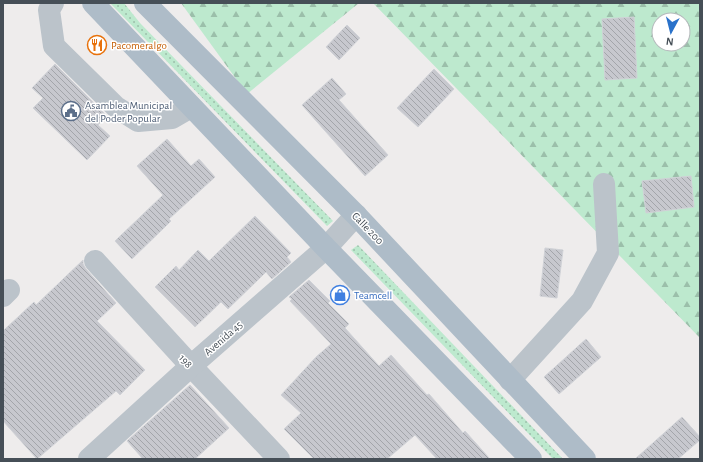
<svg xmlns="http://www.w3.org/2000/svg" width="703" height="462" font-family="'Alegreya Sans',sans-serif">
  <defs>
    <pattern id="grass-dots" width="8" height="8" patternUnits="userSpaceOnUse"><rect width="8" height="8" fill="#bde9ce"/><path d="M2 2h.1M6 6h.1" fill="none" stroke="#9bbfaa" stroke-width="1.8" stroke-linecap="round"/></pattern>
    <pattern id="forest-firs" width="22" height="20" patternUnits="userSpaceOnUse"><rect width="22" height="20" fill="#bde9ce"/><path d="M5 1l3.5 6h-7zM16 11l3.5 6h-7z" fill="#9bbfaa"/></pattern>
    <pattern id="building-back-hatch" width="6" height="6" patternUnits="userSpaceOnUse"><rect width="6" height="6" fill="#c7c8ce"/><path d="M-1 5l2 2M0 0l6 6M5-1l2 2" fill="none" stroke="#a3a5aa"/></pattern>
  </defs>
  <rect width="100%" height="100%" fill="#eeecec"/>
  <g fill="url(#grass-dots)">
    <path d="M 110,3 L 124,3 L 140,23 L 333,221 L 327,226 Z"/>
    <path d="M 358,245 L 563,459 L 553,459 L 351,250 Z"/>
  </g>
  <g fill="url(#forest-firs)" fill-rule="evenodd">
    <path d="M 181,3 L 359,3 L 247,94 Z"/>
    <path d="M 373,3 L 700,3 L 700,338 ZM 659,20 L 683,20 L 683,44 L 659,44 Z"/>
  </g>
  <g fill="url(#building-back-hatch)" stroke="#d0d2d7">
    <path d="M 634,17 L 637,78 L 605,80 L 602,19 Z"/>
    <path d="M 347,25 L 360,38 L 339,60 L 326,47 Z"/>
    <path d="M 55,64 L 107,116 L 98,125 L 110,136 L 87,160 L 33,108 L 43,98 L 32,88 Z"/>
    <path d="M 434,69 L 454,89 L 418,127 L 397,108 Z"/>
    <path d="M 332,78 L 346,94 L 339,100 L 388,155 L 365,176 L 302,105 Z"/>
    <path d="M 167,139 L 191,166 L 199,159 L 215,177 L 169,219 L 171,221 L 132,259 L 115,241 L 163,195 L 137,166 Z"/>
    <path d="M 691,176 L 694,207 L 646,213 L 642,181 Z"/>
    <path d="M 255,216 L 291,253 L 287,257 L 291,262 L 272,279 L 266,272 L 228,309 L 221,302 L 195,327 L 155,287 L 176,266 L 179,270 L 198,250 L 209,261 Z"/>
    <path d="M 545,248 L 563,250 L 557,298 L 540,296 Z"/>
    <path d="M 83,260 L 83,264 L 86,269 L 116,303 L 97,321 L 145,370 L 120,395 L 116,391 L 37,459 L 3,421 L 3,331 L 34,302 L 36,305 Z"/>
    <path d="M 309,280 L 330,301 L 328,303 L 349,324 L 345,328 L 379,366 L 391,355 L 427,395 L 429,394 L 463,433 L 465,431 L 490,459 L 437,459 L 415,435 L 387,459 L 314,459 L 284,429 L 301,413 L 281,395 L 316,357 L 331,344 L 290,301 L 292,299 L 289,297 Z"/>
    <path d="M 586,339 L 601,357 L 559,394 L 544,377 Z"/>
    <path d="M 190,385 L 229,428 L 195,459 L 143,459 L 127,441 Z"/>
    <path d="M 682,417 L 700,437 L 700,440 L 678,459 L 635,459 Z"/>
  </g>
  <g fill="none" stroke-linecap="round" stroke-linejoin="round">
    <g stroke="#bbc3ca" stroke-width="22">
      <path d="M 53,3 L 49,10 L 54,46 L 116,107 L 138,121 L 172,118 L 191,107"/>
      <path d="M 95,261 L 191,366 L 279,459"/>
      <path d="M 3,296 L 9,290"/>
      <path d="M 510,380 L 582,301 L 608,253 L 604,184"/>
      <path d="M 89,459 L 191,366 L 326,248 L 356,215"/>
    </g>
    <g stroke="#aebcc8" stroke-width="22">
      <path d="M 93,3 L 326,248 L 531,459"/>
      <path d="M 145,3 L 356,215 L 585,459"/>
    </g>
  </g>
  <defs>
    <g id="restaurant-ring" transform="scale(1)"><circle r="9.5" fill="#fff" stroke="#e8710a" stroke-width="1.5"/><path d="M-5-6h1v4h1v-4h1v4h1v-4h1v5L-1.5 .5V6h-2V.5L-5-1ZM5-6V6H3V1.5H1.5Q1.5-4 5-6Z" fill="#e8710a"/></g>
    <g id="civic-ring" transform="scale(1)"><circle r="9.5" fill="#fff" stroke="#5c6f8a" stroke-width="1.5"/><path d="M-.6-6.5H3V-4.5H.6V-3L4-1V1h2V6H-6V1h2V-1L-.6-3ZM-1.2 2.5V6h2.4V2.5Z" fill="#5c6f8a"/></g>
    <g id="shop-ring" transform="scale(1)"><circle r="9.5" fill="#fff" stroke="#3f7fe0" stroke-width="1.5"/><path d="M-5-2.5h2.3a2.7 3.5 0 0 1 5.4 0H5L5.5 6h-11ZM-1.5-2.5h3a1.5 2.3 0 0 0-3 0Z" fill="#3f7fe0"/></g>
  </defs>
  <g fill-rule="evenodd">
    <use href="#restaurant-ring" x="97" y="45"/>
    <use href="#civic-ring" x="71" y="111"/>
    <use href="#shop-ring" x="340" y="295"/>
  </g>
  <g text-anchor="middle" stroke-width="3" stroke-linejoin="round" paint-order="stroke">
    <g font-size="11" fill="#c56008" stroke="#fff" text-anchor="start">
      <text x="111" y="49">Pacomeralgo</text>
    </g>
    <g font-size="11" fill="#4e5e75" stroke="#fff" text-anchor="start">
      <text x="85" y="109">Asamblea Municipal<tspan x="85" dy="13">del Poder Popular</tspan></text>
    </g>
    <g font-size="11" fill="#464f57" stroke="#fff">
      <text transform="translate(368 228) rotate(46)" y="4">Calle 200</text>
      <text transform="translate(223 338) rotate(-41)" y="4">Avenida 45</text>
      <text transform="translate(186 361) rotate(47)" y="4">198</text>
    </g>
    <g font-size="11" fill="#366cbe" stroke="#fff" text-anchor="start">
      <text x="354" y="299">Teamcell</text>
    </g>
  </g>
  <rect width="703" height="462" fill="none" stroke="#464f57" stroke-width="8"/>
  <g transform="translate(671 32) rotate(187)"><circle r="19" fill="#ffffff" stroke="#b5b9bc"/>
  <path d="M0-3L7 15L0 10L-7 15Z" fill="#2a72ca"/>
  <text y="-6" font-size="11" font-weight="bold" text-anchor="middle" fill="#464f57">N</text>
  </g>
</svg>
